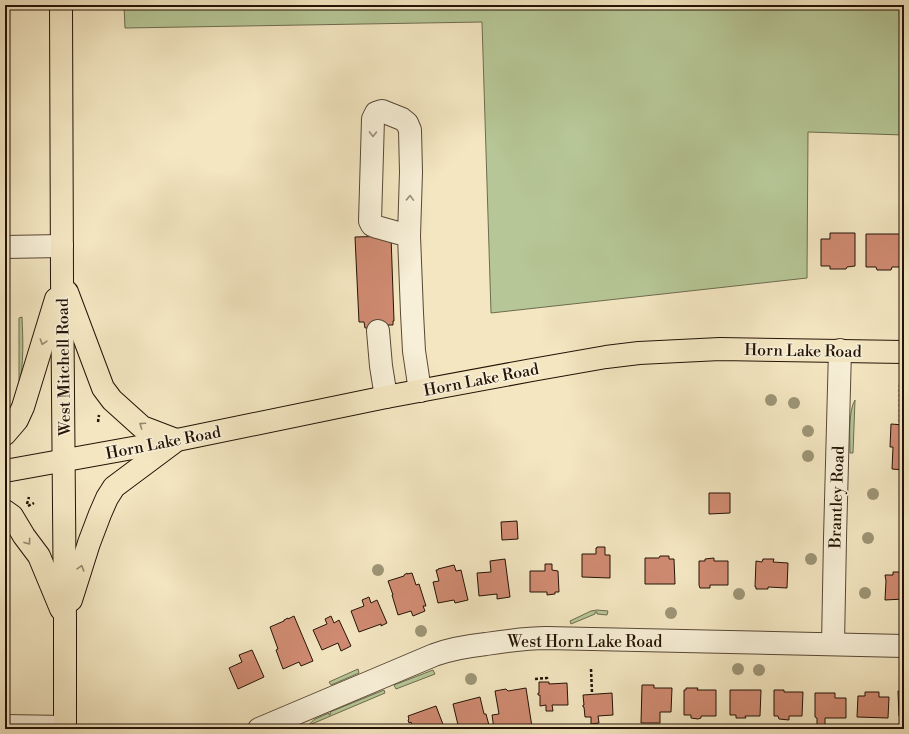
<svg xmlns="http://www.w3.org/2000/svg" width="909" height="734" font-family="'Libre Bodoni',serif">
  <rect width="100%" height="100%" fill="#f3e6c1"/>
  <filter id="stains"><feTurbulence type="fractalNoise" baseFrequency=".005" numOctaves="4"/><feColorMatrix values="0 0 0 0 .2 0 0 0 0 .09 0 0 0 0 .02 0 0 0 .5 -.17"/></filter>
  <radialGradient id="worn" r=".72"><stop offset=".6" stop-color="#630" stop-opacity="0"/><stop offset="1" stop-color="#630" stop-opacity=".3"/></radialGradient>
  <g fill="#b6c696" stroke="#6d6c4e">
    <path d="M 124,5 L 904,5 L 904,135 L 808,132 L 807,278 L 491,313 L 482,22 L 125,28 Z"/>
    <path d="M 22,317 C 23,340 24,364 19,386 L 19,318 Z"/>
    <path d="M 855,400 L 853,453 L 850,453 C 850,439 848,411 855,400 Z"/>
    <path d="M 597,610 L 608,611 L 607,615 L 597,614 L 597,612 L 595,612 L 595,614 L 571,624 L 570,621 L 591,611 Z"/>
    <path d="M 358,669 L 359,673 L 331,685 L 329,682 Z"/>
    <path d="M 433,670 L 435,674 L 396,689 L 394,685 Z"/>
    <path d="M 384,690 L 385,693 L 307,726 L 315,719 L 329,713 L 329,715 L 331,714 L 330,712 Z"/>
  </g>
  <g fill="#d08b72" stroke="#241306">
    <path d="M 830,233 L 855,233 L 855,266 L 847,267 L 846,269 L 830,269 L 830,266 L 821,266 L 821,239 L 830,239 Z"/>
    <path d="M 866,234 L 902,234 L 901,267 L 892,267 L 891,270 L 877,270 L 876,267 L 866,267 Z"/>
    <path d="M 391,236 L 394,321 L 393,321 L 393,325 L 388,325 L 388,327 L 365,328 L 364,322 L 359,322 L 355,237 Z"/>
    <path d="M 891,424 L 904,425 L 904,470 L 892,469 L 893,447 L 890,447 Z"/>
    <path d="M 709,493 L 730,493 L 730,513 L 709,514 Z"/>
    <path d="M 517,521 L 518,539 L 502,540 L 501,522 Z"/>
    <path d="M 597,547 L 605,547 L 605,555 L 610,555 L 610,578 L 582,577 L 582,554 L 596,554 L 596,548 L 597,548 Z"/>
    <path d="M 660,556 L 669,556 L 669,559 L 674,559 L 675,584 L 645,584 L 645,558 L 659,558 Z"/>
    <path d="M 714,558 L 714,561 L 728,561 L 728,585 L 710,585 L 710,588 L 700,588 L 699,585 L 699,561 L 705,561 L 705,559 Z"/>
    <path d="M 505,559 L 510,597 L 497,599 L 497,594 L 479,596 L 477,573 L 491,572 L 490,561 Z"/>
    <path d="M 763,559 L 774,559 L 773,562 L 788,563 L 787,588 L 768,587 L 768,589 L 756,589 L 756,587 L 755,587 L 756,561 L 762,562 Z"/>
    <path d="M 545,564 L 552,564 L 552,570 L 558,571 L 559,592 L 555,592 L 555,594 L 547,595 L 547,592 L 530,592 L 530,571 L 545,571 Z"/>
    <path d="M 454,565 L 456,571 L 461,570 L 468,600 L 455,603 L 454,600 L 438,603 L 433,582 L 439,581 L 436,570 L 438,570 L 438,569 Z"/>
    <path d="M 893,572 L 904,572 L 904,599 L 885,600 L 886,581 L 885,575 L 893,575 Z"/>
    <path d="M 407,573 L 407,574 L 412,573 L 416,585 L 419,584 L 426,606 L 423,606 L 425,611 L 413,616 L 411,611 L 398,615 L 392,595 L 393,595 L 388,581 L 404,576 L 404,575 Z"/>
    <path d="M 369,597 L 371,603 L 377,600 L 387,623 L 381,626 L 381,624 L 359,632 L 351,611 L 364,606 L 362,600 Z"/>
    <path d="M 294,616 L 313,661 L 301,666 L 299,662 L 283,669 L 276,650 L 278,649 L 270,627 L 284,621 L 284,620 L 288,618 L 288,619 Z"/>
    <path d="M 331,616 L 334,623 L 339,620 L 351,646 L 341,651 L 338,643 L 322,650 L 313,630 L 327,624 L 325,619 Z"/>
    <path d="M 252,650 L 264,677 L 238,689 L 229,668 L 242,662 L 239,655 Z"/>
    <path d="M 539,682 L 549,682 L 549,684 L 567,683 L 568,705 L 552,705 L 553,711 L 546,711 L 546,705 L 540,706 L 540,695 L 538,695 L 538,693 L 539,693 Z"/>
    <path d="M 642,685 L 654,685 L 654,688 L 672,688 L 671,712 L 660,712 L 660,723 L 641,723 Z"/>
    <path d="M 526,688 L 532,727 L 512,729 L 494,729 L 492,715 L 499,714 L 495,691 L 506,689 L 508,691 Z"/>
    <path d="M 686,688 L 698,688 L 697,690 L 716,690 L 716,716 L 701,716 L 701,718 L 698,719 L 691,718 L 691,715 L 684,715 L 684,690 L 686,690 Z"/>
    <path d="M 730,690 L 761,690 L 760,716 L 745,716 L 746,718 L 736,718 L 736,715 L 730,715 Z"/>
    <path d="M 774,690 L 784,690 L 784,692 L 803,692 L 802,716 L 789,716 L 789,720 L 779,719 L 778,716 L 774,716 Z"/>
    <path d="M 898,691 L 904,691 L 904,717 L 899,716 Z"/>
    <path d="M 865,692 L 879,692 L 879,697 L 889,697 L 888,718 L 857,717 L 858,696 L 865,696 Z"/>
    <path d="M 612,693 L 613,715 L 598,716 L 599,723 L 591,724 L 591,717 L 585,717 L 584,707 L 583,707 L 583,705 L 584,705 L 583,695 Z"/>
    <path d="M 815,693 L 835,693 L 835,698 L 846,698 L 846,718 L 825,718 L 825,725 L 817,725 L 817,718 L 815,717 Z"/>
    <path d="M 480,697 L 484,714 L 486,714 L 490,729 L 459,729 L 453,704 Z"/>
    <path d="M 436,706 L 444,727 L 439,729 L 412,729 L 411,726 L 412,725 L 411,722 L 409,723 L 408,720 L 409,719 L 408,716 Z"/>
  </g>
  <g fill="none" stroke-linecap="round" stroke-linejoin="round">
    <g stroke="#584835" stroke-width="24">
      <g id="minor">
        <path d="M 409,236 L 377,227 L 372,225 L 370,221 L 373,119 L 376,113 L 382,111 L 402,119 L 407,123 L 410,130 L 411,172 L 409,236 L 412,313 L 414,351 L 420,391"/>
        <path d="M 5,247 L 62,246"/>
        <path d="M 378,331 L 381,366 L 386,397"/>
        <path d="M 833,644 L 835,538 L 840,350"/>
        <path d="M 5,726 L 65,727"/>
        <path d="M 259,729 L 434,655 C 450,649 468,646 486,644 C 506,641 526,638 546,638 L 904,646"/>
      </g>
    </g>
    <g stroke="#241306" stroke-width="24">
      <g id="major">
        <path d="M 61,5 L 62,278 L 65,619 L 65,729"/>
        <path d="M 67,292 L 103,388 L 112,400 L 142,427 L 176,440"/>
        <path d="M 5,434 L 17,420 L 23,407 L 56,299"/>
        <path d="M 5,471 L 177,440 L 386,397 L 532,370 L 606,357 L 639,353 L 720,349 L 904,352"/>
        <path d="M 5,511 L 12,516 L 24,536 L 39,556 L 61,609"/>
        <path d="M 71,600 L 89,543 L 100,514 L 107,498 L 114,487 L 173,443"/>
      </g>
    </g>
    <g stroke="#241306" stroke-width="2.5" stroke-dasharray="3 2" stroke-linecap="butt">
      <path d="M 98,422 L 99,415"/>
      <path d="M 900,422 L 900,385"/>
      <path d="M 27,504 L 29,497"/>
      <path d="M 28,506 L 34,503"/>
      <path d="M 591,669 L 592,693"/>
      <path d="M 535,679 L 547,678 L 547,681"/>
    </g>
    <use href="#minor" stroke="#f7efd7" stroke-width="22"/>
    <use href="#major" stroke="#f3e6c1" stroke-width="22"/>
  </g>
  <g fill="#9d9576">
    <circle cx="771" cy="400" r="6"/>
    <circle cx="794" cy="403" r="6"/>
    <circle cx="808" cy="431" r="6"/>
    <circle cx="808" cy="456" r="6"/>
    <circle cx="873" cy="494" r="6"/>
    <circle cx="868" cy="538" r="6"/>
    <circle cx="811" cy="559" r="6"/>
    <circle cx="378" cy="570" r="6"/>
    <circle cx="865" cy="593" r="6"/>
    <circle cx="739" cy="594" r="6"/>
    <circle cx="671" cy="613" r="6"/>
    <circle cx="421" cy="631" r="6"/>
    <circle cx="738" cy="669" r="6"/>
    <circle cx="759" cy="670" r="6"/>
    <circle cx="471" cy="679" r="6"/>
  </g>
  <defs><path id="oneway-chevron" d="M-2-3.5L2.5 0L-2 3.5" fill="none" stroke-width="1.6" stroke-linecap="round" stroke-linejoin="round"/></defs>
  <g stroke="#988c79">
    <use href="#oneway-chevron" transform="translate(373 134) rotate(91)"/>
    <use href="#oneway-chevron" transform="translate(410 198) rotate(-88)"/>
  </g>
  <g stroke="#96876d">
    <use href="#oneway-chevron" transform="translate(43 342) rotate(107)"/>
    <use href="#oneway-chevron" transform="translate(142 425) rotate(-146)"/>
    <use href="#oneway-chevron" transform="translate(28 542) rotate(54)"/>
    <use href="#oneway-chevron" transform="translate(81 568) rotate(-73)"/>
  </g>
  <g text-anchor="middle" stroke-width="3.5" stroke-linejoin="round" paint-order="stroke">
    <g font-size="16" fill="#241306" stroke="#f7efd7">
      <text transform="translate(803 350) rotate(1)" y="6">Horn Lake Road</text>
      <text transform="translate(63 367) rotate(-91)" y="6">West Mitchell Road</text>
      <text transform="translate(481 379) rotate(-11)" y="6">Horn Lake Road</text>
      <text transform="translate(163 442) rotate(-11)" y="6">Horn Lake Road</text>
      <text transform="translate(836 497) rotate(-88)" y="6">Brantley Road</text>
      <text x="585" y="647">West Horn Lake Road</text>
    </g>
  </g>
  <rect width="909" height="734" fill="none" stroke="#f3e6c1" stroke-width="20"/>
  <rect x="6" y="6" width="897" height="722" fill="none" stroke="#241306" stroke-width="2"/>
  <rect x="10" y="10" width="889" height="714" fill="none" stroke="#241306"/>
  <rect width="100%" height="100%" filter="url(#stains)"/>
  <rect width="100%" height="100%" fill="url(#worn)"/>
</svg>
